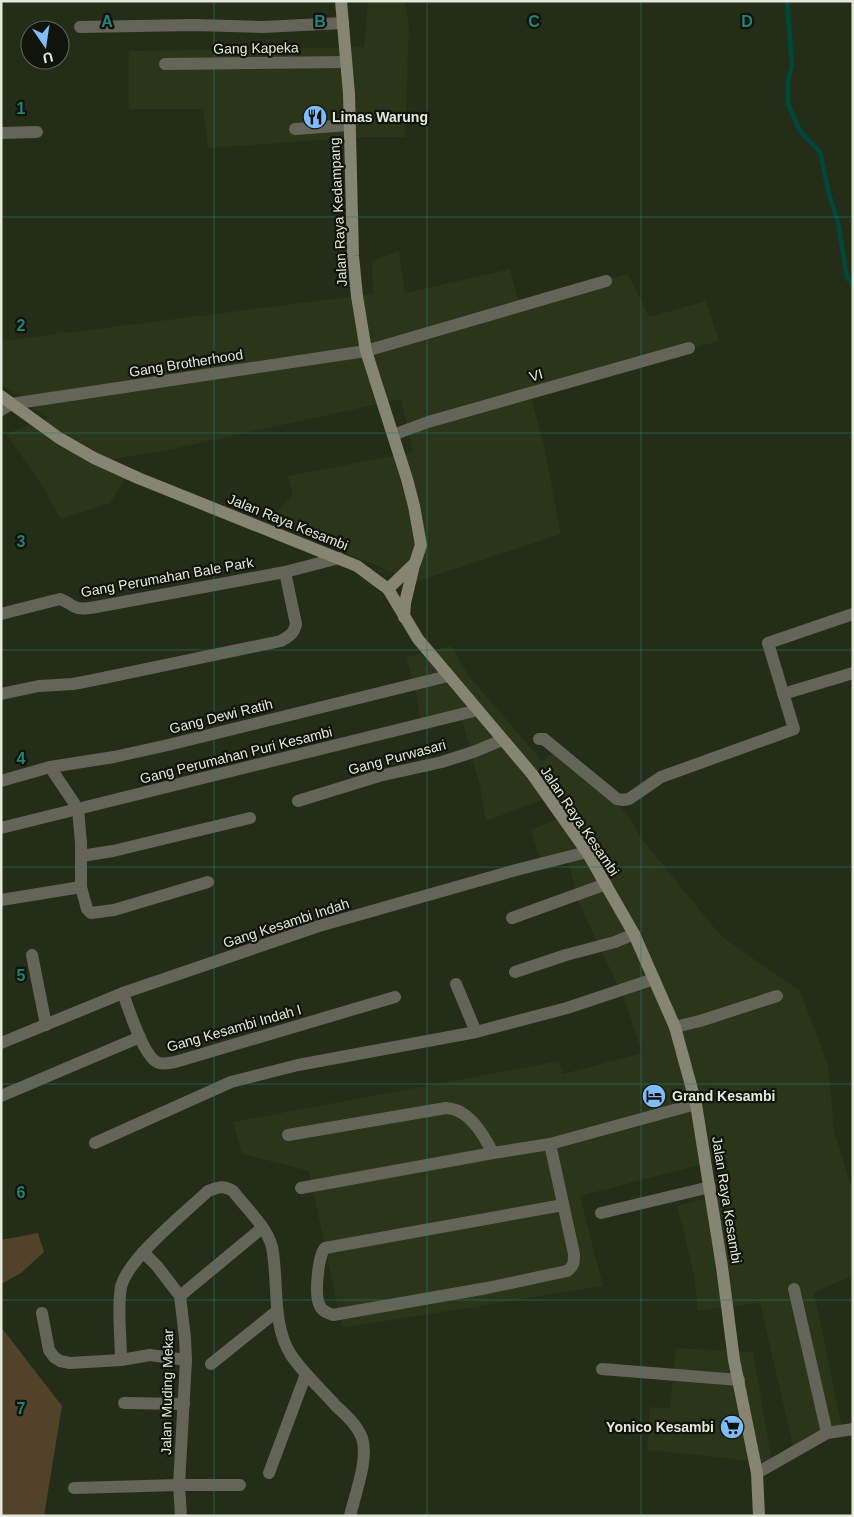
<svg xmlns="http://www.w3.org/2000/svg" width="854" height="1517" font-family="Helvetica,sans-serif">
  <rect width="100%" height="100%" fill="#242d18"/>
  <g fill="#2a3519">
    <path d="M 368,1 L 404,1 L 409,24 L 405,137 L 366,137 L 208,148 L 203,109 L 129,109 L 129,51 L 364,47 Z"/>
    <path d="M 399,251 L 405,293 L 510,269 L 519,305 L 628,274 L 649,317 L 706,301 L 719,341 L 530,393 L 544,446 L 561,534 L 415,582 L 268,520 L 293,495 L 288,476 L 413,452 L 401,399 L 173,449 L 108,460 L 131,470 L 110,503 L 61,519 L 40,482 L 6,434 L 47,418 L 1,383 L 1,341 L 373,294 L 372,261 Z"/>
    <path d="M 451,646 L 469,676 L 542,761 L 556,751 L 604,790 L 629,816 L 641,838 L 721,936 L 800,991 L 828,1065 L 834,1131 L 853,1192 L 853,1276 L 814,1292 L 842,1427 L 795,1455 L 760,1303 L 698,1311 L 694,1275 L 677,1206 L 731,1192 L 727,1158 L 580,1196 L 603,1286 L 342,1328 L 309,1171 L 242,1154 L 233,1122 L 559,1061 L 563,1074 L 642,1053 L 625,1001 L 578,901 L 568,860 L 542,867 L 531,830 L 575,812 L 560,793 L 486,821 L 480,786 L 462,720 L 422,728 L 415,688 L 406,657 Z"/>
    <path d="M 676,1348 L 753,1352 L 772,1463 L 647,1450 L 650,1407 L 670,1408 Z"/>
  </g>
  <g fill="#524229">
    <path d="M 38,1233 L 44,1252 L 21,1273 L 1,1284 L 1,1240 Z"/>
    <path d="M 1,1327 L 62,1406 L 44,1516 L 1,1516 Z"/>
  </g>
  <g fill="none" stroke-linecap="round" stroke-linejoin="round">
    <path stroke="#00483b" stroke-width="4.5" d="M 787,1 L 792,66 L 788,80 L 788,104 L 800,131 L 820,152 L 829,194 L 838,222 L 847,277 L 853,286"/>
    <g stroke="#656458" stroke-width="12">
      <path d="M 80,27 L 194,25 L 263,27 L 343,23"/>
      <path d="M 165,64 L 346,62"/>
      <path d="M 295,129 L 349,125"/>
      <path d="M 1,133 L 37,132"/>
      <path d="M 1,410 L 11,404 L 366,351 L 606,281"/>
      <path d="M 393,435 L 428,422 L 689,348"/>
      <path d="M 1,614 L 60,599 C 66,601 69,604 75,607 C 81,610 89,608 96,607 L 285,572 L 339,558"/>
      <path d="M 1,694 L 39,686 L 73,684 L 89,681 L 281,641 C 289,636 294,634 296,624 L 285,572"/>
      <path d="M 783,694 L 853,673"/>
      <path d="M 539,739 L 544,739 L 617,799 L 623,800 L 629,799 L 661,777 L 794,729 L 768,643 L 853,614"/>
      <path d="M 50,767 L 78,809 L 81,843 L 81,887 L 87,909 L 91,913 L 114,910 L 208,882"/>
      <path d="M 1,781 L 50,767 L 114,757 L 168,745 L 448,676"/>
      <path d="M 298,801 L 379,776 L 442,762 L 476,751 L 502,740"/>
      <path d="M 1,828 L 478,710"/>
      <path d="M 81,856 L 113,851 L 250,818"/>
      <path d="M 1,900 L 81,887"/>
      <path d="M 512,918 L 606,884"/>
      <path d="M 32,955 L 46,1025"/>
      <path d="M 515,972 L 566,955 L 615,942 L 634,934"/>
      <path d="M 456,984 L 476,1032"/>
      <path d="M 123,993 C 128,1007 144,1059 159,1063 C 166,1065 175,1062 182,1060 L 395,997"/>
      <path d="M 675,1027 L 700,1021 L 777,996"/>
      <path d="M 1,1043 L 123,993 L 319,926 L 516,870 L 587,852"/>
      <path d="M 1,1096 L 140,1037"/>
      <path d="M 288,1135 L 446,1108 C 469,1109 483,1134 493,1153"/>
      <path d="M 95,1143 L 231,1082 L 298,1065 L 476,1032 L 567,1008 L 654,979"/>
      <path d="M 550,1144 L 574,1254 C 574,1263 574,1266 567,1271 L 487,1288 L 333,1315 C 328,1313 322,1311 320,1306 C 314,1297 318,1256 325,1248 L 563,1205"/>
      <path d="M 301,1188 L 493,1153 L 550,1144 L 696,1104"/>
      <path d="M 601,1213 L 710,1187"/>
      <path d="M 143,1252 L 157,1266 L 180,1296 L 185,1338 L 186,1360 L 179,1485 L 181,1516"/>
      <path d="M 794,1289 L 827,1433"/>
      <path d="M 180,1296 L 262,1228"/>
      <path d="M 42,1313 L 49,1350 L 54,1357 L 60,1361 L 70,1363 L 121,1360 L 150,1355 L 186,1360"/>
      <path d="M 121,1360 C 121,1337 117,1310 121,1287 C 128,1258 185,1213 208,1191 C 218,1187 224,1185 233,1191 C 246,1208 267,1227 272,1247 C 279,1282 271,1323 291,1355 C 304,1374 321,1389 336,1406 C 346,1415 357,1425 362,1438 C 369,1459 355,1494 350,1516"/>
      <path d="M 211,1364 L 277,1311"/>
      <path d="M 602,1369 L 739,1380"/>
      <path d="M 124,1403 L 184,1404"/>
      <path d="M 269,1473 L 306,1374"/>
      <path d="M 757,1473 L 827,1433 L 853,1429"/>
      <path d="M 74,1488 L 179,1485 L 240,1485"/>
    </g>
    <g stroke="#868472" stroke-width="12">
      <path d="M 341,1 L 349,94 L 353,256 L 357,296 L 366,351 L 407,479 L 414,506 L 421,545 L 415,563 L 388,589"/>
      <path d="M 1,396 L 59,438 L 94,458 L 138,478 L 357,566 L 388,589 L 418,639 L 532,774 L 587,852 L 634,934 L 675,1027 L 696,1104 L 722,1267 L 734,1360 L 757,1473 L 759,1516"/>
      <path d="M 404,617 L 405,603 L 414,565"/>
    </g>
  </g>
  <path fill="none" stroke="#248279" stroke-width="1" stroke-opacity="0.55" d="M 214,1 L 214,1516M 427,1 L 427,1516M 641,1 L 641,1516M 1,217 L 853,217M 1,433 L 853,433M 1,650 L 853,650M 1,867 L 853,867M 1,1084 L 853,1084M 1,1300 L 853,1300"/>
  <defs>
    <g id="restaurant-disc" transform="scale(1.25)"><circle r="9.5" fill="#7fbdfa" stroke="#10140a"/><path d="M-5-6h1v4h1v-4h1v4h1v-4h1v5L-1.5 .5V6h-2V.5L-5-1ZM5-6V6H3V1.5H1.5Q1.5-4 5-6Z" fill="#111"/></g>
    <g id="hotel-disc" transform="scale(1.25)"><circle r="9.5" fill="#7fbdfa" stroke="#10140a"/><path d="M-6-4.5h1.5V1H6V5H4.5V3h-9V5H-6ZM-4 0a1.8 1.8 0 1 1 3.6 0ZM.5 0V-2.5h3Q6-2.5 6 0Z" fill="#111"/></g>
    <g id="supermarket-disc" transform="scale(1.25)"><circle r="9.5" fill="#7fbdfa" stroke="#10140a"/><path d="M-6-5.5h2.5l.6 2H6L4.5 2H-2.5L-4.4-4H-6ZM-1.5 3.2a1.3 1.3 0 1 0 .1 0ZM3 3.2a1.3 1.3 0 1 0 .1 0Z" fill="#111"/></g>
  </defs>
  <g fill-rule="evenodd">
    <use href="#restaurant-disc" x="315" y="117"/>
    <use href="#hotel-disc" x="654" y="1096"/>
    <use href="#supermarket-disc" x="732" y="1427"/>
  </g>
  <g text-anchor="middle" stroke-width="4.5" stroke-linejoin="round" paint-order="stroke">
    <g font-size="14" fill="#e3eadc" stroke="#10140a">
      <text transform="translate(256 48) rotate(-1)" y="5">Gang Kapeka</text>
      <text transform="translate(338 212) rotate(-93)" y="5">Jalan Raya Kedampang</text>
      <text transform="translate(186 363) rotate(-9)" y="5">Gang Brotherhood</text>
      <text transform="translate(536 375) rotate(-16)" y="5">VI</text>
      <text transform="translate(288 522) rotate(22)" y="5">Jalan Raya Kesambi</text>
      <text transform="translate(167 577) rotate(-10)" y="5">Gang Perumahan Bale Park</text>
      <text transform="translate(221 716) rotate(-14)" y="5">Gang Dewi Ratih</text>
      <text transform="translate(236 755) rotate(-14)" y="5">Gang Perumahan Puri Kesambi</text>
      <text transform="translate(397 757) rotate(-15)" y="5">Gang Purwasari</text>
      <text transform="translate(580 821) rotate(56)" y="5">Jalan Raya Kesambi</text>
      <text transform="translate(286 923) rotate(-18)" y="5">Gang Kesambi Indah</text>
      <text transform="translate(234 1028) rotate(-16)" y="5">Gang Kesambi Indah I</text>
      <text transform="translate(727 1200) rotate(81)" y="5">Jalan Raya Kesambi</text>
      <text transform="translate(167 1392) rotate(-89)" y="5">Jalan Muding Mekar</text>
    </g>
    <g font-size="14" font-weight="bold" fill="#e3eadc" stroke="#10140a" text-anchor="start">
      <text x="332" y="122">Limas Warung</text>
      <text x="672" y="1101">Grand Kesambi</text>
      <text x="714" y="1432" text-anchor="end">Yonico Kesambi</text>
    </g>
  </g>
  <g font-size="16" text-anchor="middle" font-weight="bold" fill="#248279" stroke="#10140a" stroke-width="4.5" stroke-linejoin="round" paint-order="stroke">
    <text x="107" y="27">A</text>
    <text x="320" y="27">B</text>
    <text x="534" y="27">C</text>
    <text x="747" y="27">D</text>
    <text x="21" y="114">1</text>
    <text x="21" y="331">2</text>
    <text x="21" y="547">3</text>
    <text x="21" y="764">4</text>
    <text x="21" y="981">5</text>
    <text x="21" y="1198">6</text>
    <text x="21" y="1414">7</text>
  </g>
  <rect width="854" height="1517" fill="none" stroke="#e3eadc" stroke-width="5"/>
  <g transform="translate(45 45) rotate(167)"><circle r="24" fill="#10140a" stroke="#646a5e"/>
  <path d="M0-4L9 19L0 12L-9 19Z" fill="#7fbdfa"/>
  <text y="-8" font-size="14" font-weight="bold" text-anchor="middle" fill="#e3eadc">U</text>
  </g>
</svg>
